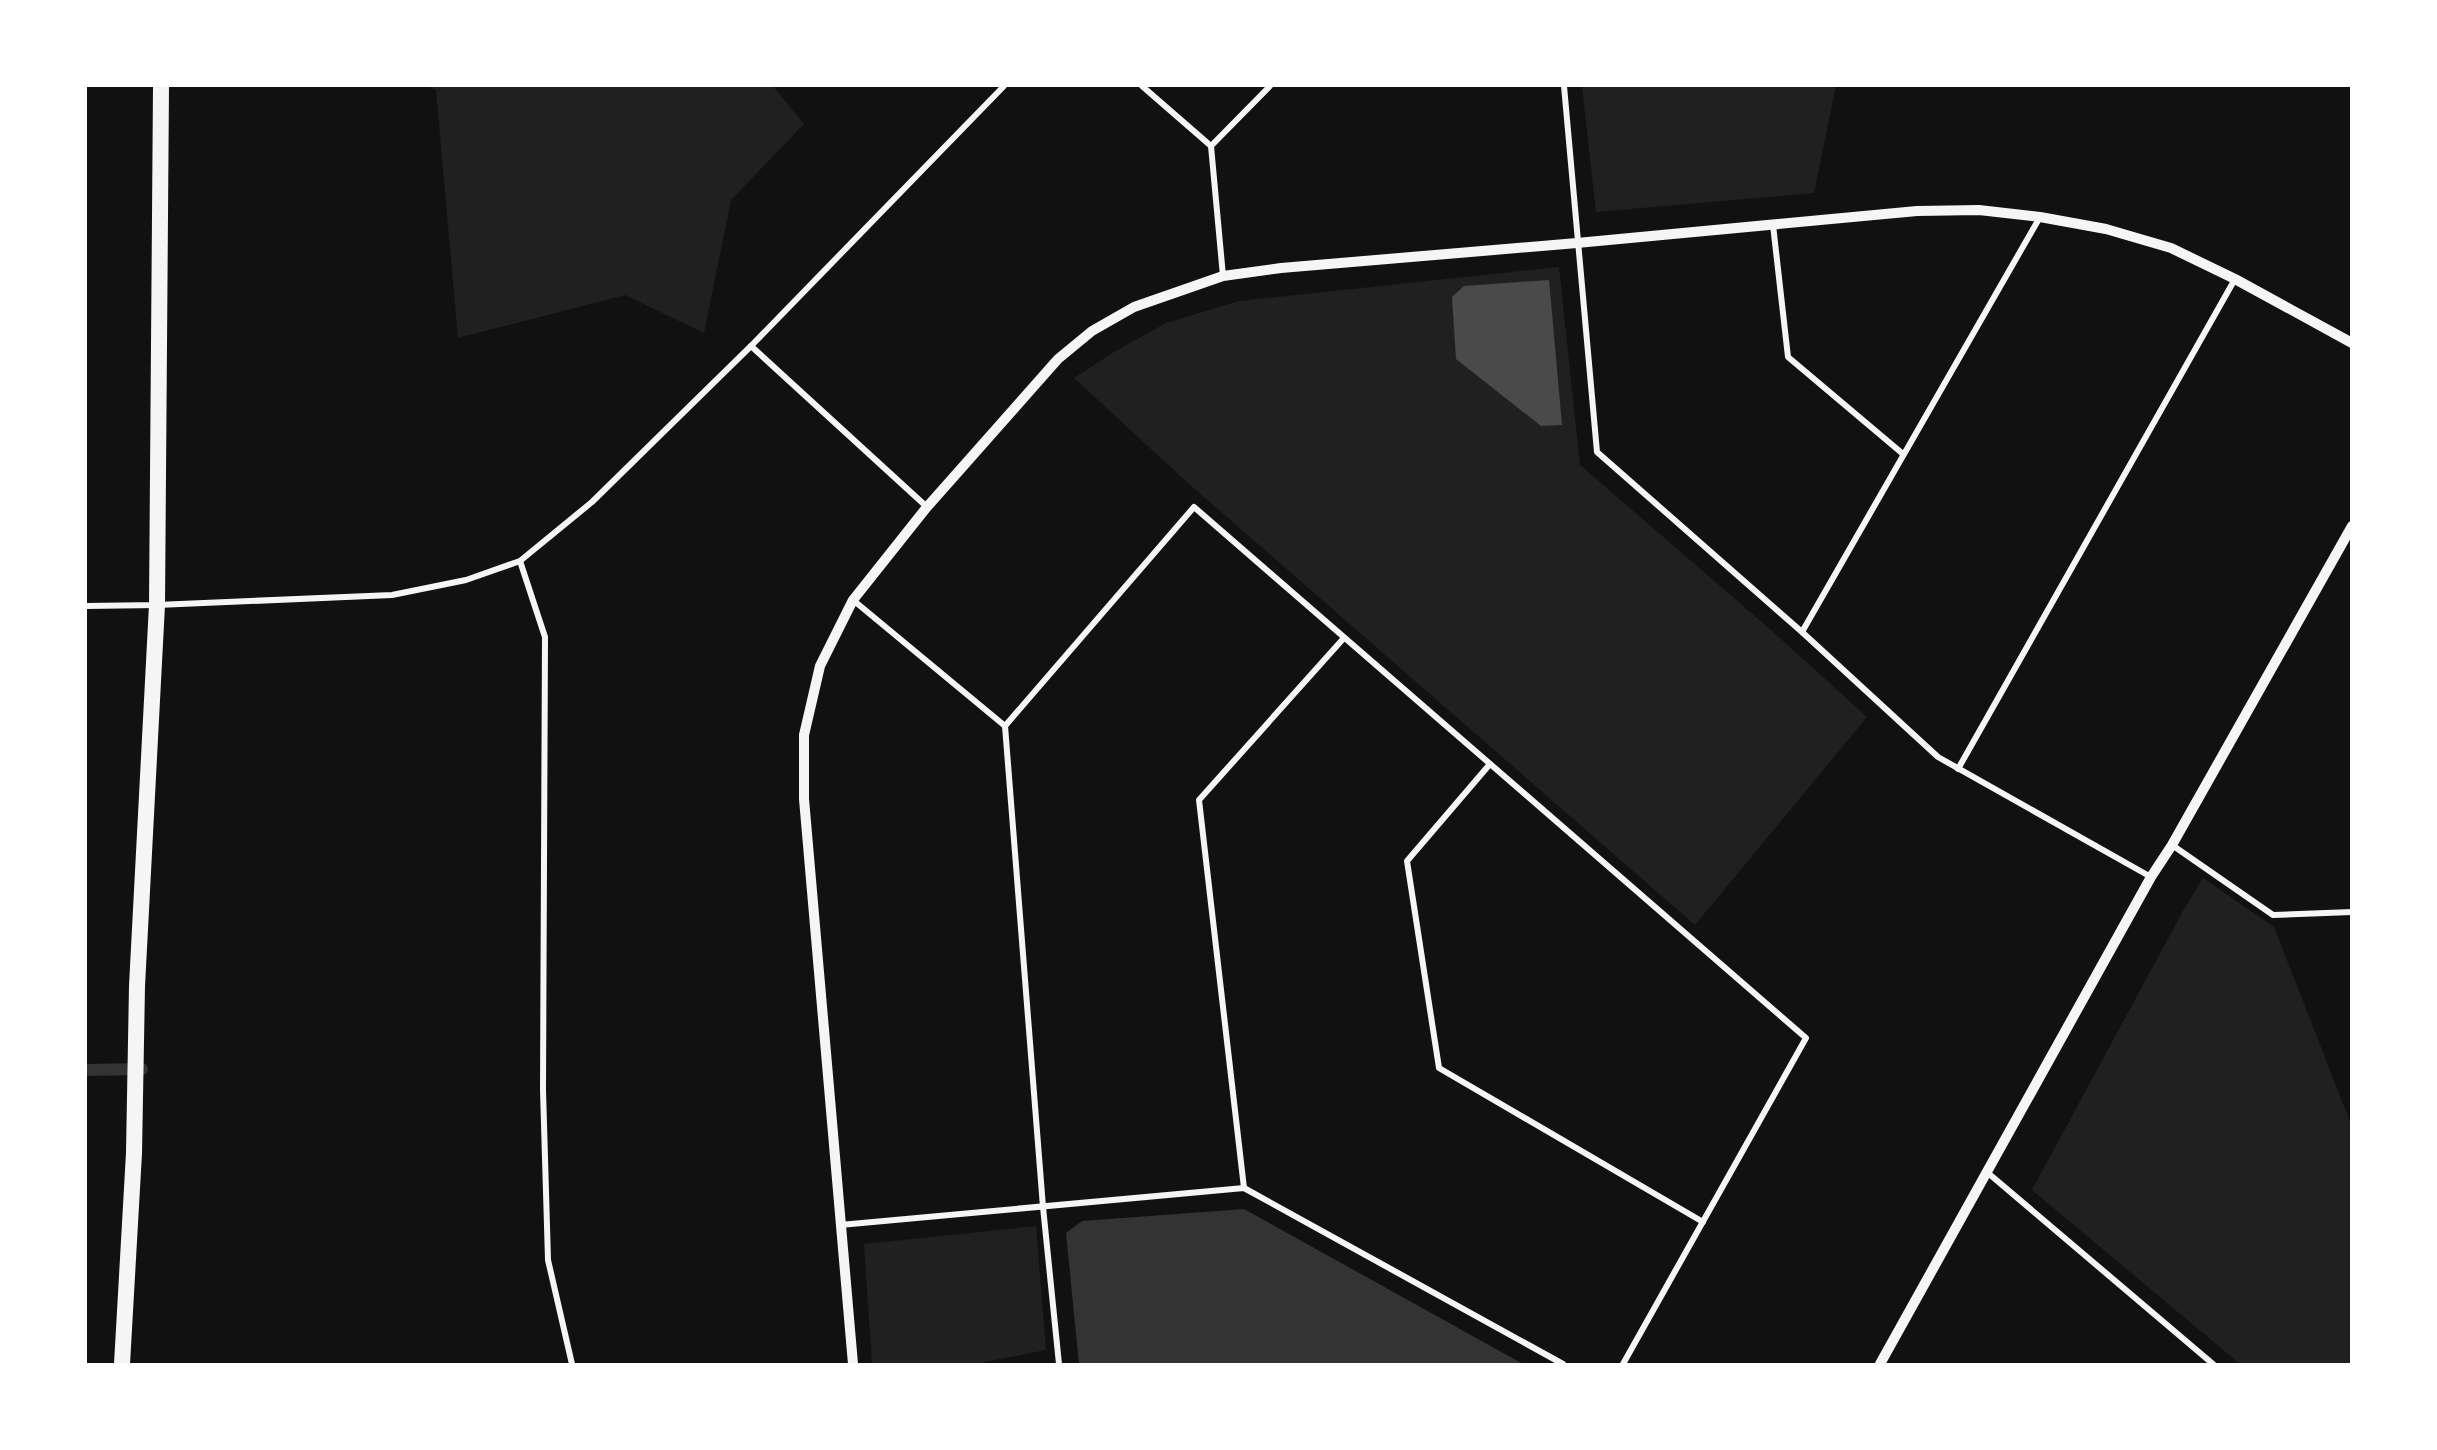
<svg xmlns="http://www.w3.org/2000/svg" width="2437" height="1450" font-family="Poppins,sans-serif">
  <rect width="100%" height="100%" fill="#111"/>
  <g fill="#202020">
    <path d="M 427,86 L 773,86 L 804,124 L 731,200 L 704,333 L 625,295 L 458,338 L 436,90 Z"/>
    <path d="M 1582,86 L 1836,86 L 1814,193 L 1596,212 Z"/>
    <path d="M 1559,267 L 1580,465 L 1771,630 L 1867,717 L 1695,925 L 1189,484 L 1074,378 L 1114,352 L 1166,323 L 1239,301 Z"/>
    <path d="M 2203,878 L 2274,927 L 2351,1124 L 2351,1364 L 2240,1364 L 2032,1190 L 2183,911 Z"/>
    <path d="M 1036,1226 L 1046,1350 L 975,1364 L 872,1364 L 864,1244 Z"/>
  </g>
  <path fill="#333" d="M 1244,1209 L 1523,1364 L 1079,1364 L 1066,1233 L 1082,1221 Z"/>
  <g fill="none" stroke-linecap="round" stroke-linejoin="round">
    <path stroke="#333" stroke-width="12" d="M 86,1070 L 142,1069"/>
  </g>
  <path fill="#4a4a4a" d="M 1549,280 L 1562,425 L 1541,426 L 1456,359 L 1452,297 L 1464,286 Z"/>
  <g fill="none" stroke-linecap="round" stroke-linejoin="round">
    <g stroke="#f5f5f5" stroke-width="6">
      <path d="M 1142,86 L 1211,146"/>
      <path d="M 1564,86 L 1597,452 L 1802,632 L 1938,757 L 2151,877"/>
      <path d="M 1773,225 L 1788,357 L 1903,454"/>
      <path d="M 1223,276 L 1211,146 L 1270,86"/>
      <path d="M 751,346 L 927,507"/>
      <path d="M 520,561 L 545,637 L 543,1090 L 548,1260 L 572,1364"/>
      <path d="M 853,600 L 1005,726"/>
      <path d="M 86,606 L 157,605 L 392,595 L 466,580 L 520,561 L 592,502 L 751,346 L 1004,86"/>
      <path d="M 1802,632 L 2040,217"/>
      <path d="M 1490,764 L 1407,861 L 1439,1068 L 1703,1222"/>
      <path d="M 1958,769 L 2235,279"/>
      <path d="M 2172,845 L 2273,915 L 2352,912"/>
      <path d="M 1988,1173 L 2213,1364"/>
      <path d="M 1244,1188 L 1199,800 L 1343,639"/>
      <path d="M 840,1225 L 1244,1188 L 1563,1364"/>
      <path d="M 1059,1364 L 1043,1207 L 1005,726 L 1194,507 L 1806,1038 L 1623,1364"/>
    </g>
    <g stroke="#f5f5f5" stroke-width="10">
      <path d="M 853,1364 L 804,799 L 804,735 L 820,666 L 853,600 L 927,507 L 1058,359 L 1092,331 L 1134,307 L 1223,276 L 1281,268 L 1577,243 L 1917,211 L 1979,210 L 2040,217 L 2106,229 L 2171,248 L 2235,279 L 2352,343"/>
      <path d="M 1880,1364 L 2151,877 L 2172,845 L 2352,526"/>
    </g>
    <path stroke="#f5f5f5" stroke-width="16" d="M 122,1364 L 134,1153 L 137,986 L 157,605 L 161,86"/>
  </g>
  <rect width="2437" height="1450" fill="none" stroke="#ffffff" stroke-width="174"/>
</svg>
